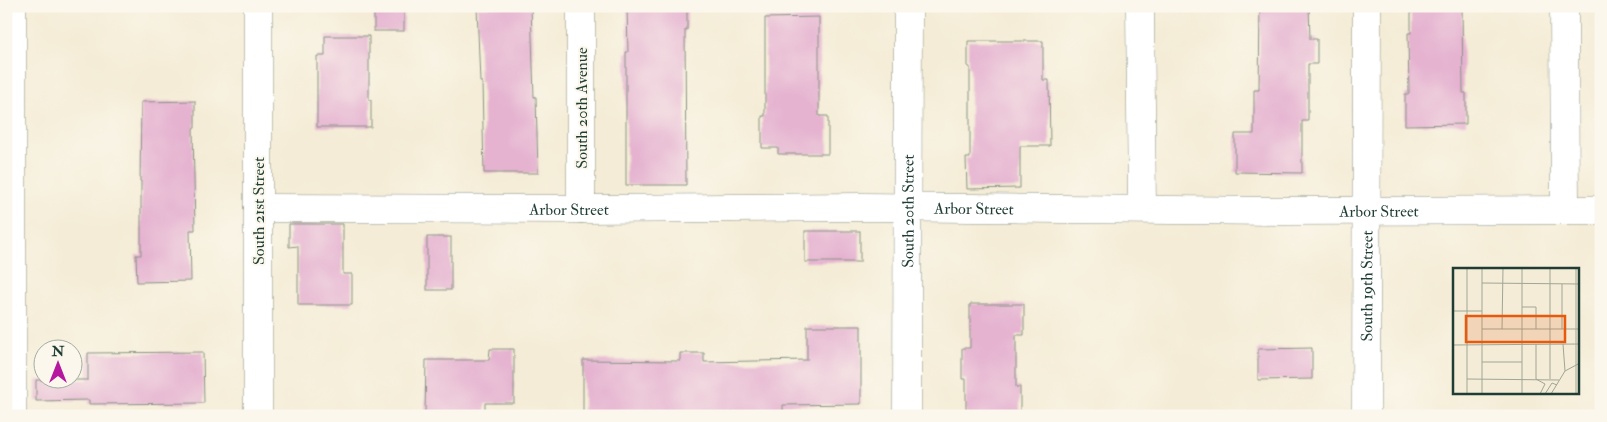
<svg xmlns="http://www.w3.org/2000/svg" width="1607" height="422" font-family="'IM FELL Double Pica',serif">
  <rect width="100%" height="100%" fill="#fbf7ec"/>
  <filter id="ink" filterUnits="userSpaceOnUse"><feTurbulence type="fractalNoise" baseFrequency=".02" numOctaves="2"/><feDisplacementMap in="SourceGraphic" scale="10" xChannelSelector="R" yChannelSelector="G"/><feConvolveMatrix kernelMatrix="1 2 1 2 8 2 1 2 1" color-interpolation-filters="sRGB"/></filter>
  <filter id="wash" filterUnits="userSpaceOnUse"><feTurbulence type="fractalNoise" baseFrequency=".0096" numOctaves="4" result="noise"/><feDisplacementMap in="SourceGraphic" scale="20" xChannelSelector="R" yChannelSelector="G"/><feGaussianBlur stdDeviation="1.12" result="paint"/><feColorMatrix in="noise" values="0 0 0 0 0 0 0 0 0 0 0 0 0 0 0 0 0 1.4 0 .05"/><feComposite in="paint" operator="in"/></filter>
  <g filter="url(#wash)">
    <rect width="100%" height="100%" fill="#f4ecd6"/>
    <g id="blocks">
      <g fill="#e5b2d0">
        <path d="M 627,6 L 687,6 L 687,30 L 685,30 L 686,185 L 626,185 L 626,52 L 628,52 Z"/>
        <path d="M 1260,6 L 1309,6 L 1310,39 L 1317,39 L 1317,64 L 1308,64 L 1308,121 L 1302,121 L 1302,173 L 1235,172 L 1235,134 L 1254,134 L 1254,90 L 1259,90 Z"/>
        <path d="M 1411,6 L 1462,6 L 1463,93 L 1466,93 L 1466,124 L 1405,125 L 1405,94 L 1409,94 L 1408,33 L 1411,33 Z"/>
        <path d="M 477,7 L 531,7 L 534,97 L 536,97 L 538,173 L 484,173 L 482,82 L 480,82 Z"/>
        <rect x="374" y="9" width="30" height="22"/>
        <path d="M 819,17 L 819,116 L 828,116 L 828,154 L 778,154 L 778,148 L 762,148 L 762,116 L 765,116 L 765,18 Z"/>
        <path d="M 325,36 L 369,36 L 369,100 L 371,100 L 371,127 L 317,127 L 317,56 L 325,56 Z"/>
        <path d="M 968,41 L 1043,41 L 1043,80 L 1049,80 L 1050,146 L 1020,146 L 1020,188 L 967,189 L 966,158 L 970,158 L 970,67 L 968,67 Z"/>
        <path d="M 195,101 L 195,128 L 193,128 L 195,230 L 190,230 L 191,281 L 137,282 L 136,255 L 141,255 L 141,181 L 140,181 L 141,102 Z"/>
        <path d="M 289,224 L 343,224 L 343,274 L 352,274 L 352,305 L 298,305 L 298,246 L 289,247 Z"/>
        <rect x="805" y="231" width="55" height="31"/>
        <rect x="427" y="237" width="24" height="53"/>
        <path d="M 970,304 L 1024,304 L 1024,335 L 1016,335 L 1016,387 L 1020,387 L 1020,416 L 966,416 L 966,379 L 962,379 L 962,348 L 970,348 Z"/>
        <path d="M 807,326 L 861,326 L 861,404 L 783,405 L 783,414 L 731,413 L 731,416 L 707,416 L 583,414 L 583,360 L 680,361 L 680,353 L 704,353 L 704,362 L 807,360 Z"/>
        <path d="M 1312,348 L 1312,379 L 1258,380 L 1258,349 Z"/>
        <path d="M 490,349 L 514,349 L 514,403 L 485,403 L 485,415 L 425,414 L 426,360 L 489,360 Z"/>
        <path d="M 203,352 L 204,403 L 89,404 L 89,400 L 36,401 L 36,380 L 88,380 L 88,353 Z"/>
      </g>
    </g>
  </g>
  <g filter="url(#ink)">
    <use href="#blocks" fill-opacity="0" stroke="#8a9485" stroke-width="1"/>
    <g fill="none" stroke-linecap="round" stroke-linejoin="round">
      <g stroke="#8a9485" stroke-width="29">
        <g id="minor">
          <path d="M 12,6 L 12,416"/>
          <path d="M 258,6 L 258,416"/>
          <path d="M 1140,6 L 1142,209"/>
          <path d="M 1564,6 L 1565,210"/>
          <path id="s1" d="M 258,208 L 581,209 L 862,207 L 1280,211 L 1601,210"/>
          <path d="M 581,209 L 581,6"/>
          <path id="s2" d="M 907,416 L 908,6"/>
          <path id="s3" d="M 1366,416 L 1367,6"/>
        </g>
      </g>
      <use href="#minor" stroke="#fff" stroke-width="28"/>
    </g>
  </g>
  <g text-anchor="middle" stroke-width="4" stroke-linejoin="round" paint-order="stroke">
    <g font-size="16" fill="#1f3d34" stroke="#fbf7ec">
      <text transform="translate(581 108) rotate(-90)" y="6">South 20th Avenue</text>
      <text dy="6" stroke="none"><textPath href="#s1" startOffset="311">Arbor Street</textPath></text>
      <text dy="6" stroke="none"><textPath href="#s1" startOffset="716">Arbor Street</textPath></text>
      <text dy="6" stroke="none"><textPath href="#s1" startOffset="1121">Arbor Street</textPath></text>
      <text transform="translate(258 211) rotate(-90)" y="6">South 21st Street</text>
      <text dy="6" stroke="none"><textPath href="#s2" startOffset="205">South 20th Street</textPath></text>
      <text dy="6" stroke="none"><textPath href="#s3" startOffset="130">South 19th Street</textPath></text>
    </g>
  </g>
  <g transform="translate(1453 268)">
    <rect width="126" height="126" fill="#f4ecd6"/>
    <path fill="none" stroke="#9fa695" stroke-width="1" d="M 94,0 L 127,0M 29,15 L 127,16M 109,16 L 109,61M 69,39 L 83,39 L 83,61M 0,43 L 29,43M 29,61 L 127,61M 49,61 L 50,0M 83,76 L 83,111 L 92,116 L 87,126M 110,76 L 112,103M 0,77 L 127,76M 29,94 L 69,94M 14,111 L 106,112M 97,111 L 97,0M 14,126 L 14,0M 29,126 L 29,0M 69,126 L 69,0M 92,126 L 99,115 L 104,117M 98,126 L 112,103 L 127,95M 123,126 L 123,0"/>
    <path fill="#e8590c" fill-opacity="0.15" stroke="#e8590c" stroke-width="2.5" d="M 13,48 L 112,48 L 112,74 L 13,74 Z"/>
    <rect width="126" height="126" fill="none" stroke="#1f3d34" stroke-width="2.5"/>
  </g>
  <rect width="1607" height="422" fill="none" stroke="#fbf7ec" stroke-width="25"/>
  <g transform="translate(58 364)"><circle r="24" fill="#fbf7ec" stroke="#a3ada2"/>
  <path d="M0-4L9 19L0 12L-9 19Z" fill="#b5179e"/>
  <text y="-8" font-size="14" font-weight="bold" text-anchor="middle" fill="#1f3d34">N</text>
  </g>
</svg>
